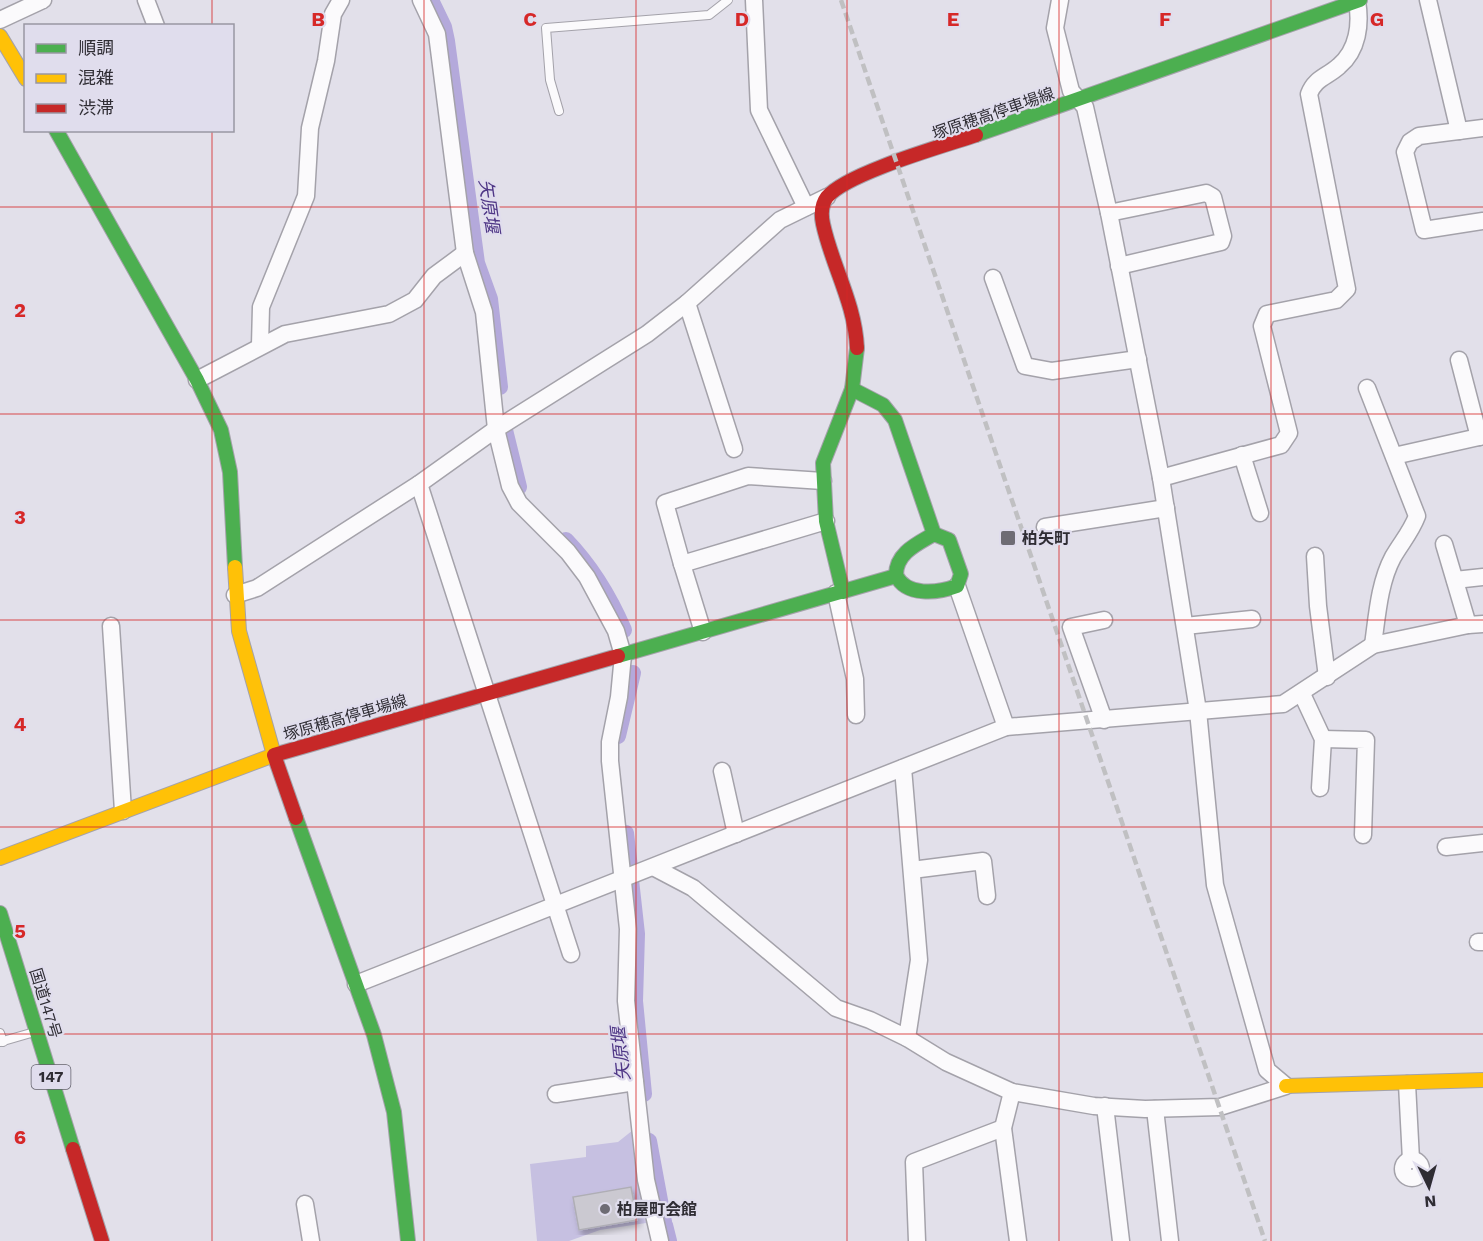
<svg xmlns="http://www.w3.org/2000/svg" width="1483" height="1241" font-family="'Work Sans','Noto Sans JP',sans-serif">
  <defs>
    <filter id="shadow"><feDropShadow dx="3" dy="5.5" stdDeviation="3" flood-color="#0004"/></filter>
  </defs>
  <rect width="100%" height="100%" fill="#e2e0ea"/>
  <path fill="#c6c0e1" d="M 633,1130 L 646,1223 L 600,1230 L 569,1241 L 537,1241 L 530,1164 L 586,1157 L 586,1146 L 618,1142 Z"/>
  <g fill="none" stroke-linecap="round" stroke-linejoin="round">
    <g stroke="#b4a9db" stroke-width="16">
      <path d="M 431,0 L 444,27 L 447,41 L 477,263 L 490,299 L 500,387"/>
      <path d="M 505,430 L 519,487"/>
      <path d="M 566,540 C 592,567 609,595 624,630"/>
      <path d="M 618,736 L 633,673"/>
      <path d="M 626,833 L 630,868"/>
      <path d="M 631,880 L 637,934 L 635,1001 L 644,1094"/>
      <path d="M 649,1141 L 664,1222"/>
      <path d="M 665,1225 L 669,1241"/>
    </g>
  </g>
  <path fill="#cbc9d1" stroke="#afaeb5" stroke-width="1.5" filter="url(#shadow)" d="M 631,1187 L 637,1220 L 579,1230 L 573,1197 Z"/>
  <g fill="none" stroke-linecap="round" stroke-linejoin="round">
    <g stroke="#a4a2aa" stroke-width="10">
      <g id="lane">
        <path d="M 559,111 L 550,80 L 546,28 L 709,15 L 728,0"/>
        <path d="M 0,1033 L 3,1042"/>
        <path d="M 0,1042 L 31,1033"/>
      </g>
    </g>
    <g stroke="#a4a2aa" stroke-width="19">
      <g id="street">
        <path d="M 146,0 L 156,26"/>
        <path d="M 421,0 L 437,34 L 465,253 L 484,312 L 496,429 L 510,486 L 519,503 L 568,552 L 587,577 L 616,631 L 623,655 L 619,697 L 610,742 L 610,761 L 628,929 L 626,1001 L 646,1180 L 660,1241"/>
        <path d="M 754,0 L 759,110 L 806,207"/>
        <path d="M 1428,0 L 1459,131"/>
        <path d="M 0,20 L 43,0"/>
        <path d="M 1483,128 L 1419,136 L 1410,142 L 1405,152 L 1424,230 L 1483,221"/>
        <path d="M 1109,213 L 1206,193 L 1213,197 L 1223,236 L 1221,242 L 1119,266"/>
        <path d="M 993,278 L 1025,366 L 1052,371 L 1138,359"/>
        <path d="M 687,303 L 734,449"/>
        <path d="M 260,345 L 261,307 L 306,196 L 310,128 L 326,61 L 333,14 L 341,0"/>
        <path d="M 1459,360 L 1479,437"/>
        <path d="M 197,380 L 285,334 L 389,314 L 415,300 L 434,276 L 465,253"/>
        <path d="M 1367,388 L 1417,516 C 1411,532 1401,543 1393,557 C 1379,583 1377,617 1373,645"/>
        <path d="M 1242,455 L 1260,513"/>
        <path d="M 1394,456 L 1483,436"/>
        <path d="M 1161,478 L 1281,445 L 1289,433 L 1262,326 L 1267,314 L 1336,300 L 1347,289 L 1309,94 C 1315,78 1327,77 1339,66 C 1358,50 1361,24 1357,1"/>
        <path d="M 419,484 L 571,954"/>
        <path d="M 1045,527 L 1166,508"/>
        <path d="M 1444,544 L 1468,625"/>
        <path d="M 1315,556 L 1318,606 L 1327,677"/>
        <path d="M 682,564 L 665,503 L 748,476 L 823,481"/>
        <path d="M 1455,580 L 1483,577"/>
        <path d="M 957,586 L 1006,727"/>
        <path d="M 836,593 L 855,679 L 856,715"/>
        <path d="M 235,595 L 257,588 L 419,484 L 496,429 L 647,334 L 687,303 L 780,220 L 827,197"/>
        <path d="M 111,626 L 123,811"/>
        <path d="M 1185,626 L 1252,619"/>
        <path d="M 703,632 L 682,564 L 826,521"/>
        <path d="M 1302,694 L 1323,739 L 1320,788"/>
        <path d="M 1104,720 L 1071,627 L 1104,620"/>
        <path d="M 1323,739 L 1366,740 L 1363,835"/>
        <path d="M 903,768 L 919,960 L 907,1038"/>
        <path d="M 722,771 L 736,834"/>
        <path d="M 1446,847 L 1483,843"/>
        <path d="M 655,868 L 693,888 L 836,1008 L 870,1020 L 907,1038 L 946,1062 L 1012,1092 L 1094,1106 L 1145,1109 L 1220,1107 L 1286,1086 L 1267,1070 L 1215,885 L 1198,711 L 1161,478 L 1109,213 L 1085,107 L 1071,91 L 1055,28 L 1060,0"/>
        <path d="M 912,870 L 983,861 L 987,896"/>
        <path d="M 1478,942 L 1483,942"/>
        <path d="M 356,984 L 1006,727 L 1283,704 L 1373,645 L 1468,625 L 1483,624"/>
        <path d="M 1407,1084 L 1411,1160"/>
        <path d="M 1012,1092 L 1003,1128 L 1018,1241"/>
        <path d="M 556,1094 L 635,1082"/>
        <path d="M 1105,1106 L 1121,1241"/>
        <path d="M 1155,1109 L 1170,1241"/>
        <circle cx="1412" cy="1169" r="9"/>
        <path d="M 305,1204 L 311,1241"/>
        <path d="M 917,1241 L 914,1162 L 1003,1128"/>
      </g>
    </g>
    <g stroke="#a4a2aa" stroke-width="16">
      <g id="fast">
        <path d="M 56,130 L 197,380 L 221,430 L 230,472 L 235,567"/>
        <path d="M 976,135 L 1360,0"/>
        <path d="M 852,389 L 883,405 L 895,420 L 934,534"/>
        <path d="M 934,534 L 949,540 L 961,574 L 957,586 C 938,593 906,597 896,575 C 896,553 917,544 934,534 Z"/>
        <path d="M 843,592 L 826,521 L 823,463 L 852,389 L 857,348"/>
        <path d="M 618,656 L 896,576"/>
        <path d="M 296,818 L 374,1035 L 394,1112 L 408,1241"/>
        <path d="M 0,913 L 73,1149"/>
      </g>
    </g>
    <g stroke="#a4a2aa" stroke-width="16">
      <g id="slow">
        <path d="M 0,36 L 26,79"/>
        <path d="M 0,858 L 274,755 L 239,631 L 235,567"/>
        <path d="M 1286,1086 L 1483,1080"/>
      </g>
    </g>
    <g stroke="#a4a2aa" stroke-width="16">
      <g id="jam">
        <path d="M 857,348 C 855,303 832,266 823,224 C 821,215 821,205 827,197 C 847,173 943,146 976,135"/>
        <path d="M 296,818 L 274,755 L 618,656"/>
        <path d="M 73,1149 L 102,1241"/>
      </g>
    </g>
    <use href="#lane" stroke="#fbfafc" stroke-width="8"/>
    <use href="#street" stroke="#fbfafc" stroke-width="16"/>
    <use href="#fast" stroke="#4caf50" stroke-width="14"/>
    <use href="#slow" stroke="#ffc107" stroke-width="14"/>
    <use href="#jam" stroke="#c62828" stroke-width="14"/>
    <path stroke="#c0c0c2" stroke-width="4.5" stroke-dasharray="9 4.5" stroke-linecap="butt" d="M 841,0 L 1265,1241"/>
  </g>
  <path fill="none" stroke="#d62828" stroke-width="1.5" stroke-opacity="0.55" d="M 212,0 L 212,26M 424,0 L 424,1241M 636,0 L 636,1241M 847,0 L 847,1241M 1059,0 L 1059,1241M 1271,0 L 1271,1241M 212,130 L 212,1241M 0,207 L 1483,207M 0,414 L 1483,414M 0,620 L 1483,620M 0,827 L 1483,827M 0,1034 L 1483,1034"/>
  <g fill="#6e6c74" stroke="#e0dded" stroke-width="2">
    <rect x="1000" y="530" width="16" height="16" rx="3"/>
    <circle cx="605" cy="1209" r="6"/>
  </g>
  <g text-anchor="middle" stroke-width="4.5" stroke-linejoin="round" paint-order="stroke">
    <rect fill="#e0dded" stroke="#64626c" stroke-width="1.5" x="31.5" y="1065" width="39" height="24" rx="4.5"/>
    <g font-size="15" font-weight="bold" fill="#2f2d34">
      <text x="51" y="1082">147</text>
    </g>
    <g font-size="16" fill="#2f2d34" stroke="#e0dded">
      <text transform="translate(993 113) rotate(-19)" y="6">塚原穂高停車場線</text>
      <text transform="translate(345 717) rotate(-16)" y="6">塚原穂高停車場線</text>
      <text transform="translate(46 1003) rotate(73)" y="6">国道147号</text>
    </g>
    <g font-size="16" font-weight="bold" fill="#2f2d34" stroke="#e0dded" text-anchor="start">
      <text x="1022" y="544">柏矢町</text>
      <text x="617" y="1215">柏屋町会館</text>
    </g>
    <g font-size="18" font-style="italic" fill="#4f3786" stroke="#e0dded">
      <text transform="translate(489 206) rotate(82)" y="6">矢原堰</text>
      <text transform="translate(621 1054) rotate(-96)" y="6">矢原堰</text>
    </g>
  </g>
  <g font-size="20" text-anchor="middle" font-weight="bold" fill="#d62828" stroke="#e0dded" stroke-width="4.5" stroke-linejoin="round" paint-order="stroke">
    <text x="318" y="26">B</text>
    <text x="530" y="26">C</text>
    <text x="742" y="26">D</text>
    <text x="953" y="26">E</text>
    <text x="1165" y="26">F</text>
    <text x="1377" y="26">G</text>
    <text x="20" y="317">2</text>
    <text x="20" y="524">3</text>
    <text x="20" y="731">4</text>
    <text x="20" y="938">5</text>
    <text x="20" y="1144">6</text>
  </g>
  <rect x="24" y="24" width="210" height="108" fill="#e0dded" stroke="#9997a3" stroke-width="1.5"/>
  <rect x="36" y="44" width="30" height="9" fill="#4caf50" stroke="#9997a3" stroke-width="1.5"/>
  <text x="78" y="54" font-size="18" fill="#2f2d34">順調</text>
  <rect x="36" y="74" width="30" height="9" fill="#ffc107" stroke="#9997a3" stroke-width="1.5"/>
  <text x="78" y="84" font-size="18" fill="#2f2d34">混雑</text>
  <rect x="36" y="104" width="30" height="9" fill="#c62828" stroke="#9997a3" stroke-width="1.5"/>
  <text x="78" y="114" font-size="18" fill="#2f2d34">渋滞</text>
  <g transform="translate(1429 1187) rotate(175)" stroke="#e0dded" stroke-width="4.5" paint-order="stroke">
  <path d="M0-4.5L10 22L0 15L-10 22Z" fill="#2f2d34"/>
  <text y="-9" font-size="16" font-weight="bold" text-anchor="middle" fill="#2f2d34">N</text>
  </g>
</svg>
